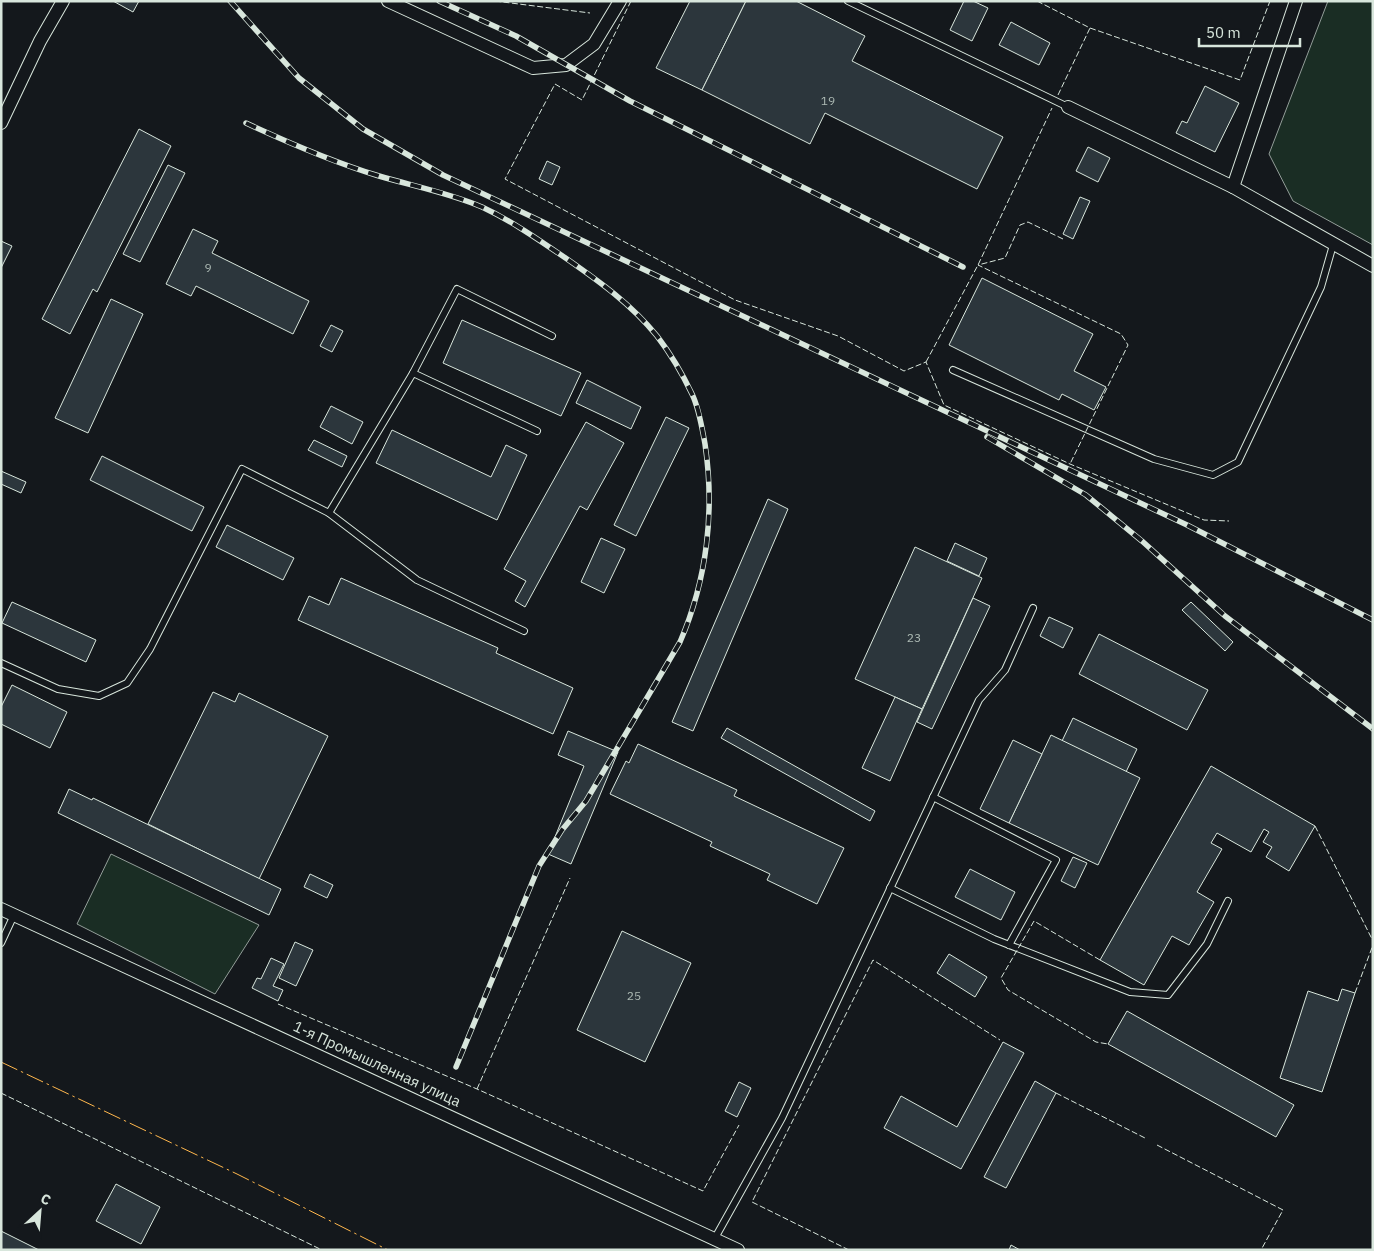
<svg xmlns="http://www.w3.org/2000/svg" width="1374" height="1251" font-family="'IBM Plex Sans',sans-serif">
  <rect width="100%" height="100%" fill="#14181c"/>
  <g fill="#1a2d24" stroke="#939e99">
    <path d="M 1328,1 L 1373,1 L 1373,245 L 1293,201 L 1269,154 Z"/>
    <path d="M 111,854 L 259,925 L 215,994 L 77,924 Z"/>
  </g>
  <g fill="#2c363c" stroke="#d8e6dc">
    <path d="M 113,1 L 139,1 L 133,12 Z"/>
    <path d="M 690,1 L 746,1 L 702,90 L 656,68 Z"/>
    <path d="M 746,1 L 796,1 L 865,36 L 852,61 L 1003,137 L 977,189 L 825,113 L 810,144 L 702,90 Z"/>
    <path d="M 964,1 L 973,1 L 988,8 L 972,41 L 950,30 Z"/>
    <path d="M 1011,22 L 1050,43 L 1039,65 L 999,45 Z"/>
    <path d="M 1205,86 L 1239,103 L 1215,152 L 1176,133 L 1182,121 L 1187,123 Z"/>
    <path d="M 139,129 L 171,146 L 97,292 L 93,289 L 70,334 L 42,319 Z"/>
    <path d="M 1088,147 L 1110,158 L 1098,182 L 1076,171 Z"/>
    <path d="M 547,161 L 560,167 L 552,185 L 539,179 Z"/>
    <path d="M 168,165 L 185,173 L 140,262 L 123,254 Z"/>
    <path d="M 1080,197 L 1090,201 L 1073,239 L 1063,234 Z"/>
    <path d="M 193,229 L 218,241 L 212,253 L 309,301 L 293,334 L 196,286 L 191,296 L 166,284 Z"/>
    <path d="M 1,241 L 12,246 L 1,268 Z"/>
    <path d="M 982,278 L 1093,334 L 1074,371 L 1106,387 L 1094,410 L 1062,394 L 1059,400 L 949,345 Z"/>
    <path d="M 111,299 L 143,314 L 88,433 L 55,418 Z"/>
    <path d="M 462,320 L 581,373 L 561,416 L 443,363 Z"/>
    <path d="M 331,325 L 343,331 L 332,352 L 320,346 Z"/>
    <path d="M 587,380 L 641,407 L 631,429 L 576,403 Z"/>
    <path d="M 331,406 L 363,422 L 352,444 L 320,427 Z"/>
    <path d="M 666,417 L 689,428 L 636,536 L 614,525 Z"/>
    <path d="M 586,422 L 624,443 L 587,510 L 580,506 L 525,607 L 515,601 L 526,581 L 504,569 Z"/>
    <path d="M 392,430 L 491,477 L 506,445 L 527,455 L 497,520 L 376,463 Z"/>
    <path d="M 314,440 L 347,456 L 342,467 L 308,450 Z"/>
    <path d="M 102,456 L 204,507 L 192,531 L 90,480 Z"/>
    <path d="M 1,471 L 26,482 L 21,493 L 1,484 Z"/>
    <path d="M 768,499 L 788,509 L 693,731 L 672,722 Z"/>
    <path d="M 227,525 L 294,558 L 283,580 L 216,547 Z"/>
    <path d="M 601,538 L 625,549 L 604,593 L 581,582 Z"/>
    <path d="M 955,543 L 987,558 L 979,576 L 947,561 Z"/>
    <path d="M 915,547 L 982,578 L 922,709 L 855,679 Z"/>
    <path d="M 341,578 L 498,648 L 496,653 L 573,688 L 553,734 L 298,620 L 309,596 L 329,605 Z"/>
    <path d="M 973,598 L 990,606 L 932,729 L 917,722 Z"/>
    <path d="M 12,602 L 96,640 L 86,662 L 2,623 Z"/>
    <path d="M 1191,602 L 1233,642 L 1225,651 L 1182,610 Z"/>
    <path d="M 1049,617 L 1073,628 L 1063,648 L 1040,636 Z"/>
    <path d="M 1099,634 L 1208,690 L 1187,730 L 1079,674 Z"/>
    <path d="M 12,685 L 67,712 L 50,748 L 1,724 L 1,707 Z"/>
    <path d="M 213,692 L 235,702 L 239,693 L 328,736 L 259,879 L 148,824 Z"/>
    <path d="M 895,697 L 922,709 L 890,781 L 862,768 Z"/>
    <path d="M 1073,718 L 1137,749 L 1126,772 L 1062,741 Z"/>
    <path d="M 727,728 L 875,811 L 870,821 L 721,738 Z"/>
    <path d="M 568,731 L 618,752 L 571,864 L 548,854 L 584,766 L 558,755 Z"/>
    <path d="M 1051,735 L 1140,778 L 1098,865 L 1009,823 Z"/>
    <path d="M 1013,740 L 1042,754 L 1009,823 L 980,809 Z"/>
    <path d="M 638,744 L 737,790 L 734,796 L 844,848 L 817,904 L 767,880 L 770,874 L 710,846 L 712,842 L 610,794 L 626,761 L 629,763 Z"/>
    <path d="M 1211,766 L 1315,826 L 1289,871 L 1266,857 L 1272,847 L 1263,842 L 1269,832 L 1264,829 L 1251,852 L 1217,833 L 1211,843 L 1222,849 L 1197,892 L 1214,902 L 1189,945 L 1172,936 L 1144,985 L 1100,960 Z"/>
    <path d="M 69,789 L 92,800 L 93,798 L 281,889 L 269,915 L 58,813 Z"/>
    <path d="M 1073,857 L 1087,863 L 1075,888 L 1061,881 Z"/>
    <path d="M 970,869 L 1015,892 L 1001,920 L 955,897 Z"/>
    <path d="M 310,874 L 333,885 L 327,898 L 304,887 Z"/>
    <path d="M 622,931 L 691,963 L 645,1062 L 577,1030 Z"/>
    <path d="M 295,942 L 313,950 L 296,986 L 279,978 Z"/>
    <path d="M 949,954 L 987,977 L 975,997 L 937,973 Z"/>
    <path d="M 271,958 L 284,964 L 273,986 L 283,990 L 278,1001 L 252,988 L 257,978 L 261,979 Z"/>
    <path d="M 1342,989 L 1355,993 L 1322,1092 L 1280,1078 L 1308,991 L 1338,1001 Z"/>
    <path d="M 1127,1011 L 1294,1105 L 1276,1137 L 1108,1044 Z"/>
    <path d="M 1003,1042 L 1024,1053 L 961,1169 L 884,1128 L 901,1096 L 957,1127 Z"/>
    <path d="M 1035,1081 L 1056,1093 L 1006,1188 L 984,1177 Z"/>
    <path d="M 739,1082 L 751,1088 L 737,1117 L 725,1111 Z"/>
    <path d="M 116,1184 L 160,1207 L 141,1244 L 96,1221 Z"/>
    <path d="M 1,1231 L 39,1250 L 1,1250 Z"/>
    <path d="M 1011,1245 L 1020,1250 L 1009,1250 Z"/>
  </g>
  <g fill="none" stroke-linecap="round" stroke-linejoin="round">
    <g stroke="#d8e6dc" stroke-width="8">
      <g id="service">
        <path d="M 848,1 L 1068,107"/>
        <path d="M 953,370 L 1154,459 L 1213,475 L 1238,462 L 1321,287 L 1333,245"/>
        <path d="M 413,373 L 457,289 L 552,336"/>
        <path d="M 329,513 L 413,373 L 537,431"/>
        <path d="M 1,663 L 58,689 L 99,696 L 127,683 L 150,649 L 242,469 L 329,513 L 417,580 L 524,631"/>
        <path d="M 933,797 L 1056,860 L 1009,945"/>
        <path d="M 890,888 L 994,939 L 1130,992 L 1168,995 L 1207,944 L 1228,901"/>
        <path d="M 1,943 L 14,915"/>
        <path d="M 715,1238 L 782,1118 L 979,700 L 1005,670 L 1033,608"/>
      </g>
    </g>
    <g stroke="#d8e6dc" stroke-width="14">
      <g id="minor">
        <path d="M 388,1 L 533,68 L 566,65 L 594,44 L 620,1"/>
        <path d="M 1068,107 L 1233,187 L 1373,266"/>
        <path d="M 1,123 L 40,41 L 63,1"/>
        <path d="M 1233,187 L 1296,1"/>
        <path d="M 1,909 L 738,1250"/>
      </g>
    </g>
    <use href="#service" stroke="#14181c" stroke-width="6"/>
    <use href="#minor" stroke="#14181c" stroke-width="12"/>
    <g stroke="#d8e6dc" stroke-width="5.5">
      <g id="rail">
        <path d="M 230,1 L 299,78 L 363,129 L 443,175 L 1187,525 L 1373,620"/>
        <path d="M 439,1 L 516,36 L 630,101 L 963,267"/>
        <path d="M 246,123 C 289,143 333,162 379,176 C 413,186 450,193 482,207 C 512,221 539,240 567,259 C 600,282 631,304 657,336 C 670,353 683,375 692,394 C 699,408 702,428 705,444 C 715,511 707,580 680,642 L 586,801 L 562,830 L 539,866 L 456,1067"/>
        <path d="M 987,437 L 1086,495 L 1142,541 L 1225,616 L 1373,729"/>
      </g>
    </g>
    <use href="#rail" stroke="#14181c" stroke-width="4" stroke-dasharray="11" stroke-linecap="butt"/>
    <g stroke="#d8e6dc" stroke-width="1" stroke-dasharray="6 2.5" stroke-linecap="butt">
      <path d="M 495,1 L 590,13"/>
      <path d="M 631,1 L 582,100 L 555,84 L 505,179 L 735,300 L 838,336 L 904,371 L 926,362 L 944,405 L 1070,464 L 1204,520 L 1229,521"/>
      <path d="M 1037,1 L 1090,28 L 1240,80 L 1270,1"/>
      <path d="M 1058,95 L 1090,28"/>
      <path d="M 1063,239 L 1028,222 L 1020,225 L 1005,258 L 978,265 L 1121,334 L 1128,345 L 1070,464"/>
      <path d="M 926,362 L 978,265 L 1052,108"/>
      <path d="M 1315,826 L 1373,941"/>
      <path d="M 1100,960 L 1034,921 L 1001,978 L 1008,990 L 1096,1042 L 1108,1044"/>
      <path d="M 1355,993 L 1373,945"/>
      <path d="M 278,1004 L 477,1089 L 703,1191 L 739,1125"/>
      <path d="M 477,1089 L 570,878"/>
      <path d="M 1,1093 L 322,1250"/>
      <path d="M 1056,1093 L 1145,1138"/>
      <path d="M 1157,1145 L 1283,1210 L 1261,1250"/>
      <path d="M 849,1250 L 752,1202 L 873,960 L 1000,1040"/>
    </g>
    <path stroke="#ffb74d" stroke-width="1" stroke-dasharray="18 4 2.5 4" stroke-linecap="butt" d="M 1,1062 L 237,1174 L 388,1250"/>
  </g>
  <g text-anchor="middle" stroke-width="4" stroke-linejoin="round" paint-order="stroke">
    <g font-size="12" fill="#adbab4">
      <text x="828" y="105">19</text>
      <text x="208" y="272">9</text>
      <text x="914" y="642">23</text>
      <text x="634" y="1000">25</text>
    </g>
    <g font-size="15" fill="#d8e6dc" stroke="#14181c">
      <text transform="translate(377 1064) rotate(25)" y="5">1-я Промышленная улица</text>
    </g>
  </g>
  <rect width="1374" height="1251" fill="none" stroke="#d8e6dc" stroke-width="5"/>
  <g transform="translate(40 1211) rotate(26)" stroke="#14181c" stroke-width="4" paint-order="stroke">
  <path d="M0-4L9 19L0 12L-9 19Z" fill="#d8e6dc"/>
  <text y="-8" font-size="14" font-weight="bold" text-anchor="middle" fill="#d8e6dc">С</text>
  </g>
  <path d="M1199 38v8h101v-8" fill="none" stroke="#d8e6dc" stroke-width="2.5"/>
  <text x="1206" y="38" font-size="15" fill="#d8e6dc" stroke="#14181c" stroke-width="4" paint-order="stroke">50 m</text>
</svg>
